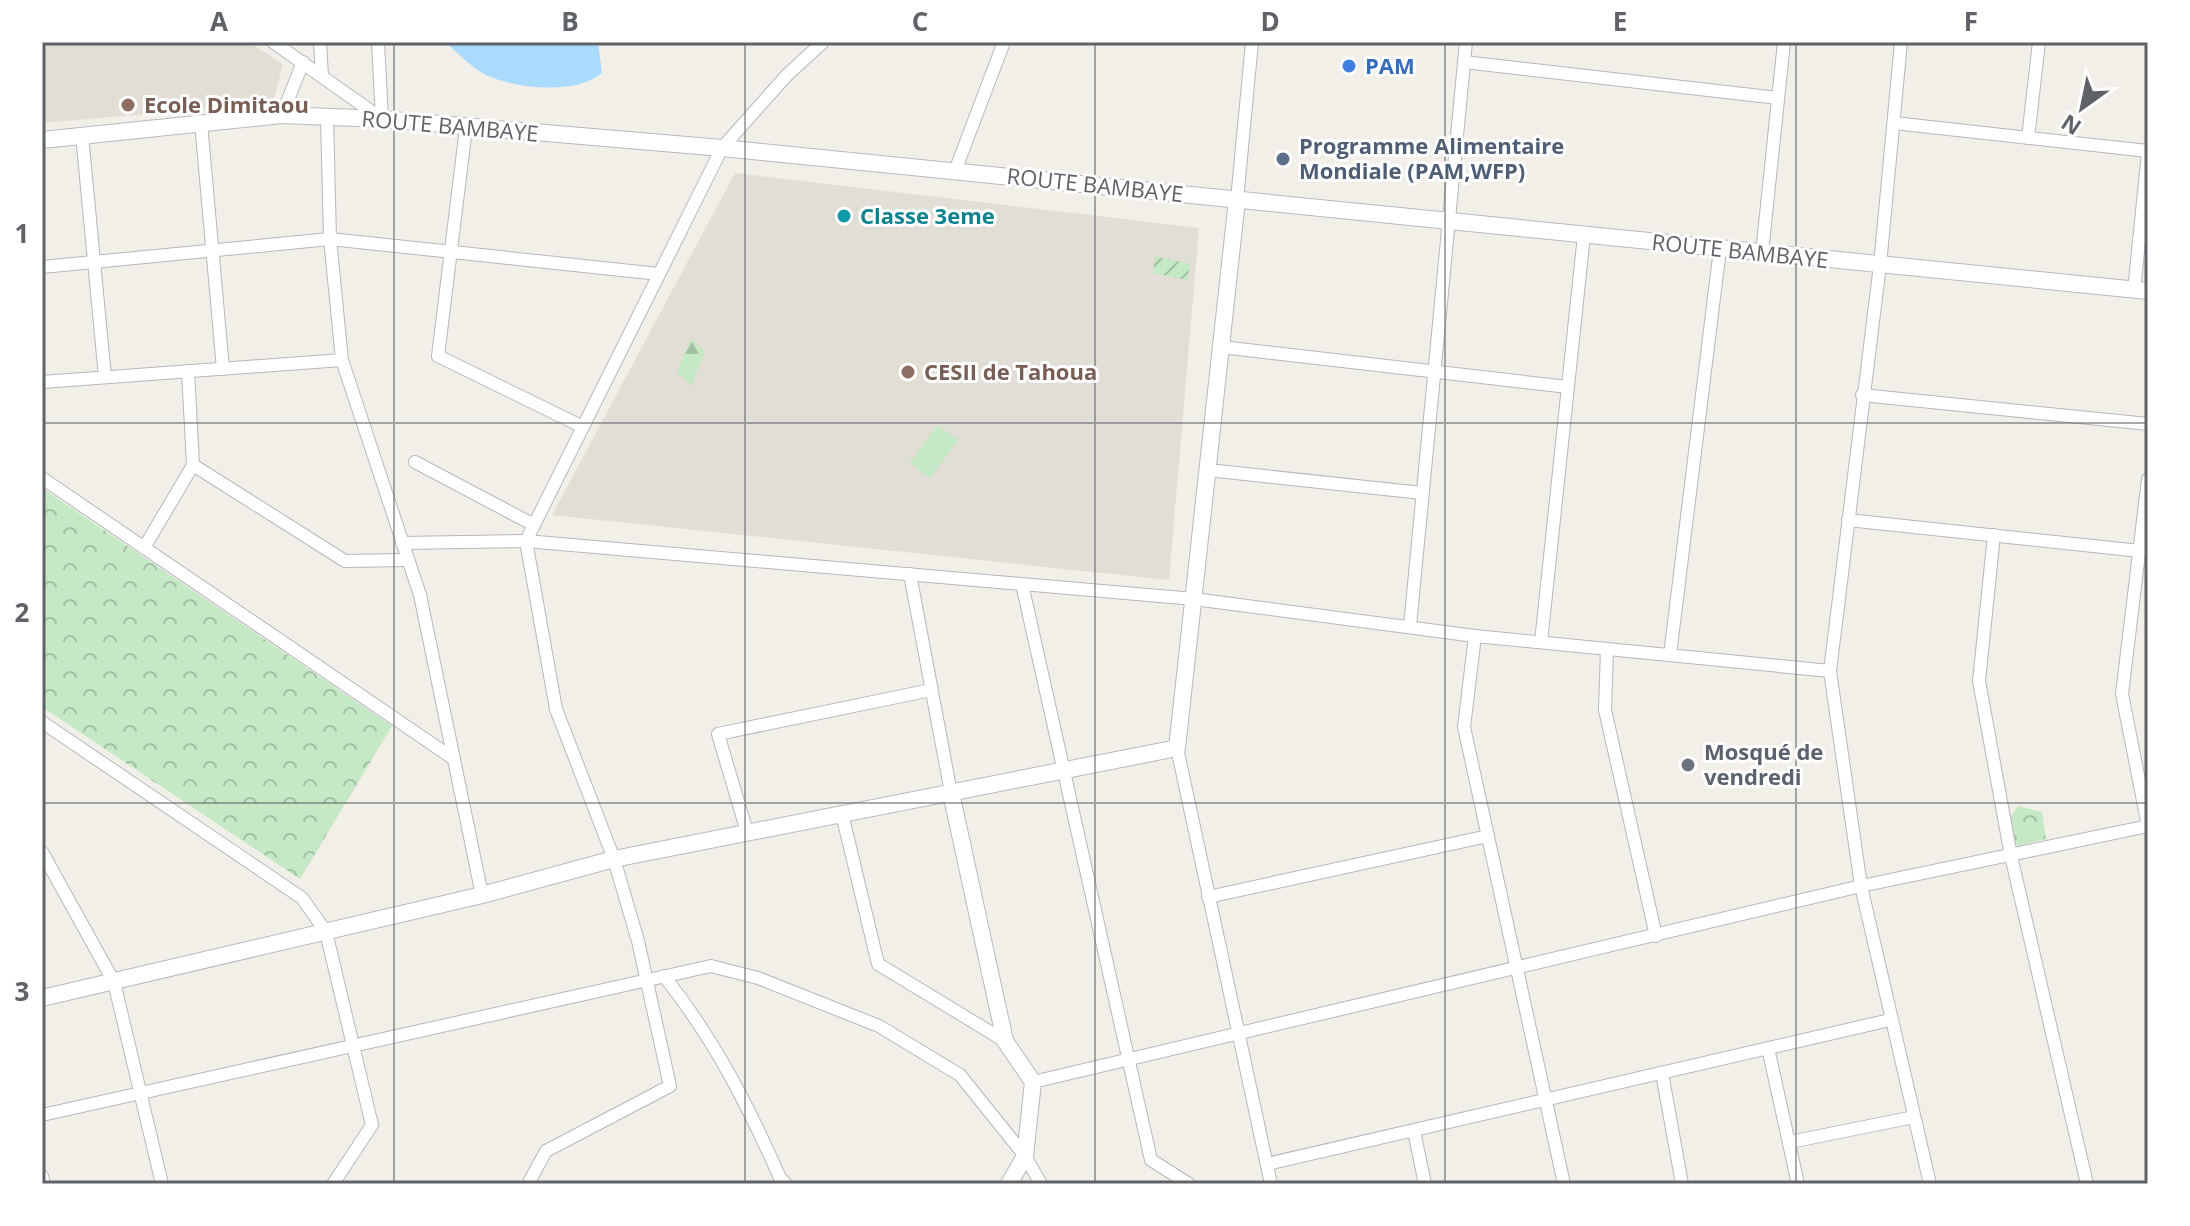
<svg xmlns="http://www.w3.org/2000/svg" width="2190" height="1226" font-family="'Open Sans',sans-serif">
  <defs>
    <pattern id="forest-firs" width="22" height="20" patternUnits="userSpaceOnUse" patternTransform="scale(2)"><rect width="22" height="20" fill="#c5e8c5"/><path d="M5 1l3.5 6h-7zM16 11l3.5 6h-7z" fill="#a3c0a4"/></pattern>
    <pattern id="park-crowns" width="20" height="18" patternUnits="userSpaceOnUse" patternTransform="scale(2)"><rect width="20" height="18" fill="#c5e8c5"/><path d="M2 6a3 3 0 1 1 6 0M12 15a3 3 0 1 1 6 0" fill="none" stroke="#a3c0a4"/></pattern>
    <pattern id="garden-furrows" width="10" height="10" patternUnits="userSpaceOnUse" patternTransform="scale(2)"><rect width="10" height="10" fill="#c5e8c5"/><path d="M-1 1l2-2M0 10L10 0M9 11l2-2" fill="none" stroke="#a3c0a4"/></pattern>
  </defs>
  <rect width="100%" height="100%" fill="#f1efe8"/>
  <g fill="#e1ded6">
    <path d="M 42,42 L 249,42 L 283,64 L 273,103 L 42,123 Z"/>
    <path d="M 735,173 L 1199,228 L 1169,580 L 552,515 Z"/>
  </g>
  <path fill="url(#forest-firs)" d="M 691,339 L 705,352 L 691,385 L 677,372 Z"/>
  <g fill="url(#park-crowns)">
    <path d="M 42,488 L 392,726 L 300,879 L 42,707 Z"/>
    <path d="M 2018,806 L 2042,812 L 2046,839 L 2018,846 L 2005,825 Z"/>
  </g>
  <path fill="url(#garden-furrows)" d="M 1155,256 L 1190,264 L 1187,280 L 1153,273 Z"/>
  <path fill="#c5e8c5" d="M 937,425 L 958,440 L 930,478 L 910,463 Z"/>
  <path fill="#aadaff" d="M 445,42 L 598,42 L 602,73 C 575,96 508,89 479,71 C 467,63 456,51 445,42 Z"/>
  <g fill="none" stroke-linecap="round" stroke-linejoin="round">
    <g stroke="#b5b8bc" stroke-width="14">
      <g id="street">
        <path d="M 273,42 L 382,119"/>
        <path d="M 320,42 L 322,76"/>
        <path d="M 378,42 L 382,119"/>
        <path d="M 1901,42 L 1880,265 L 1830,671 L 1861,886 L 1930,1184"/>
        <path d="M 1464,62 L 1778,98"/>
        <path d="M 282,115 L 303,62"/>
        <path d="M 327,116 L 330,239 L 342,360 L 420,595 L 482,895"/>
        <path d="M 201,123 L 223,369"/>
        <path d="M 1894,123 L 2148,151"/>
        <path d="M 466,128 L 438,356 L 583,427"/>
        <path d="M 82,135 L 105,377"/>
        <path d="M 2028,138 L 2039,42"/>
        <path d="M 955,171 L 1004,42"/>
        <path d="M 1237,200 L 1252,42"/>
        <path d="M 1762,253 L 1784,42"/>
        <path d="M 42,267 L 330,239 L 659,274"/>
        <path d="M 2134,291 L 2148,152"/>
        <path d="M 1221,347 L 1568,387"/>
        <path d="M 42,382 L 342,360"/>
        <path d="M 1862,395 L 2148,424"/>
        <path d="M 415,462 L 534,525"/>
        <path d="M 193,465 L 345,561 L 408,560"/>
        <path d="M 1208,470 L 1422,493"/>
        <path d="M 42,478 L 454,759"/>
        <path d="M 1848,520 L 2140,551"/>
        <path d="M 1994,535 L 1979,681 L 2011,856 L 2087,1184"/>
        <path d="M 402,543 L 526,541 L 1194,599 L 1475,636 L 1830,671"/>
        <path d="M 144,548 L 193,465 L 188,371"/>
        <path d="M 910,574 L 951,793"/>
        <path d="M 1022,584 L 1151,1160 L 1189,1184"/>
        <path d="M 1410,626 L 1466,42"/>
        <path d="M 1475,636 L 1464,727 L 1564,1184"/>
        <path d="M 1541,642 L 1584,235"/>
        <path d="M 1607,649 L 1605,710 L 1656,936"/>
        <path d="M 1670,655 L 1720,249"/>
        <path d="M 42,722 L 302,898 L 326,932 L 372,1125 L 333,1184"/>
        <path d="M 1177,748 L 1271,1184"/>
        <path d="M 842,814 L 878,964 L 1005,1041"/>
        <path d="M 2148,826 L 2122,694 L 2148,479"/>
        <path d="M 747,832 L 718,734 L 931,690"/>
        <path d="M 42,852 L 114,982 L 162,1184"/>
        <path d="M 1208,897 L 1488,836"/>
        <path d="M 664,976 C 714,1039 748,1105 780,1178 L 786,1184"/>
        <path d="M 1768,1048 L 1798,1184"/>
        <path d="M 1662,1073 L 1682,1184"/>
        <path d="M 1033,1082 L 1861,886 L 2148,826"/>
        <path d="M 42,1115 L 711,966 L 758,978 L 879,1026 L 960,1075 L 1025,1156 L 1041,1184"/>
        <path d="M 1414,1131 L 1425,1184"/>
        <path d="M 1790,1142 L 1914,1117"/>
        <path d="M 1267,1164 L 1890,1020"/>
        <path d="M 42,1176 L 44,1184"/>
        <path d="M 528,1184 L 546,1151 L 670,1086 L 638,941 L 614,859 L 556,709 L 526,541 L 722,148 L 787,75 L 823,42"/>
      </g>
    </g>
    <g stroke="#b6babf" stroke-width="18">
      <g id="secondary">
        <path d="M 42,140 L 282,115 L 382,119 L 722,148 L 2148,291"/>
        <path d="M 951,793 L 1005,1041 L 1033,1082 L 1025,1156 L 1009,1184"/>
        <path d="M 42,998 L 482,895 L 614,859 L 1177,748 L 1237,200"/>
      </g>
    </g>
    <use href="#street" stroke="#fff" stroke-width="12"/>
    <use href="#secondary" stroke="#fff" stroke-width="16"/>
  </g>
  <path fill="none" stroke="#5f6368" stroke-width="2" stroke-opacity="0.55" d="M 394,42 L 394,1184M 745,42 L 745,1184M 1095,42 L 1095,1184M 1445,42 L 1445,1184M 1796,42 L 1796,1184M 42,423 L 2148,423M 42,803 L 2148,803"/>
  <circle fill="#3f7fe0" stroke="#fff" stroke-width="3" cx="1349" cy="66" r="8"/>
  <g fill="#8d6e63" stroke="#fff" stroke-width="3">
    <circle cx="128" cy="105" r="8"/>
    <circle cx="908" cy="372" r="8"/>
  </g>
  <circle fill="#5c6f8a" stroke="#fff" stroke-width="3" cx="1283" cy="159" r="8"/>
  <circle fill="#0f9aa8" stroke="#fff" stroke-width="3" cx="844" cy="216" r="8"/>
  <circle fill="#6b7280" stroke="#fff" stroke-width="3" cx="1688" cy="765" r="8"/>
  <g text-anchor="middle" stroke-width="6" stroke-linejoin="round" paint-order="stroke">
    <g font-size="22" font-weight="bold" fill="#366cbe" stroke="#fff" text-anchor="start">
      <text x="1365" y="74">PAM</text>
    </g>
    <g font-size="22" font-weight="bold" fill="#785e54" stroke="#fff" text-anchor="start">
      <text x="144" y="113">Ecole Dimitaou</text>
      <text x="924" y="380">CESII de Tahoua</text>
    </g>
    <g font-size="22" fill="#5f6368" stroke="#fff">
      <text transform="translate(450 126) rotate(5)" y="8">ROUTE BAMBAYE</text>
      <text transform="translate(1095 185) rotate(6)" y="8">ROUTE BAMBAYE</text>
      <text transform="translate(1740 251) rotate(6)" y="8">ROUTE BAMBAYE</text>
    </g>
    <g font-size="22" font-weight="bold" fill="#4e5e75" stroke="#fff" text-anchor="start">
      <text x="1299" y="154">Programme Alimentaire<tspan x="1299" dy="25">Mondiale (PAM,WFP)</tspan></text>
    </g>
    <g font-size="22" font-weight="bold" fill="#0d838f" stroke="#fff" text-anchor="start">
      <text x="860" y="224">Classe 3eme</text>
    </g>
    <g font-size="22" font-weight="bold" fill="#5b616d" stroke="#fff" text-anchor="start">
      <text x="1704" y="760">Mosqué de<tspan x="1704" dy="25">vendredi</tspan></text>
    </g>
  </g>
  <rect width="2190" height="1226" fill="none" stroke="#ffffff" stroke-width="88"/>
  <g transform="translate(2082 108) rotate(213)" stroke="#ffffff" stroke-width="6" paint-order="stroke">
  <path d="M0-6L14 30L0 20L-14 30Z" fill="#5f6368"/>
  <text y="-12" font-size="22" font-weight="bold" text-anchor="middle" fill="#5f6368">N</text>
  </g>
  <rect x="44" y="44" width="2102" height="1138" fill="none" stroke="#5f6368" stroke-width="3"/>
  <g font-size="26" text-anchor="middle" font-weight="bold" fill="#5f6368">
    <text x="219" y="31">A</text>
    <text x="570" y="31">B</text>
    <text x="920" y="31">C</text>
    <text x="1270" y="31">D</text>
    <text x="1620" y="31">E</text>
    <text x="1971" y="31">F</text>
    <text x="22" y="243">1</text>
    <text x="22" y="622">2</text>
    <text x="22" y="1001">3</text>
  </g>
</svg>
